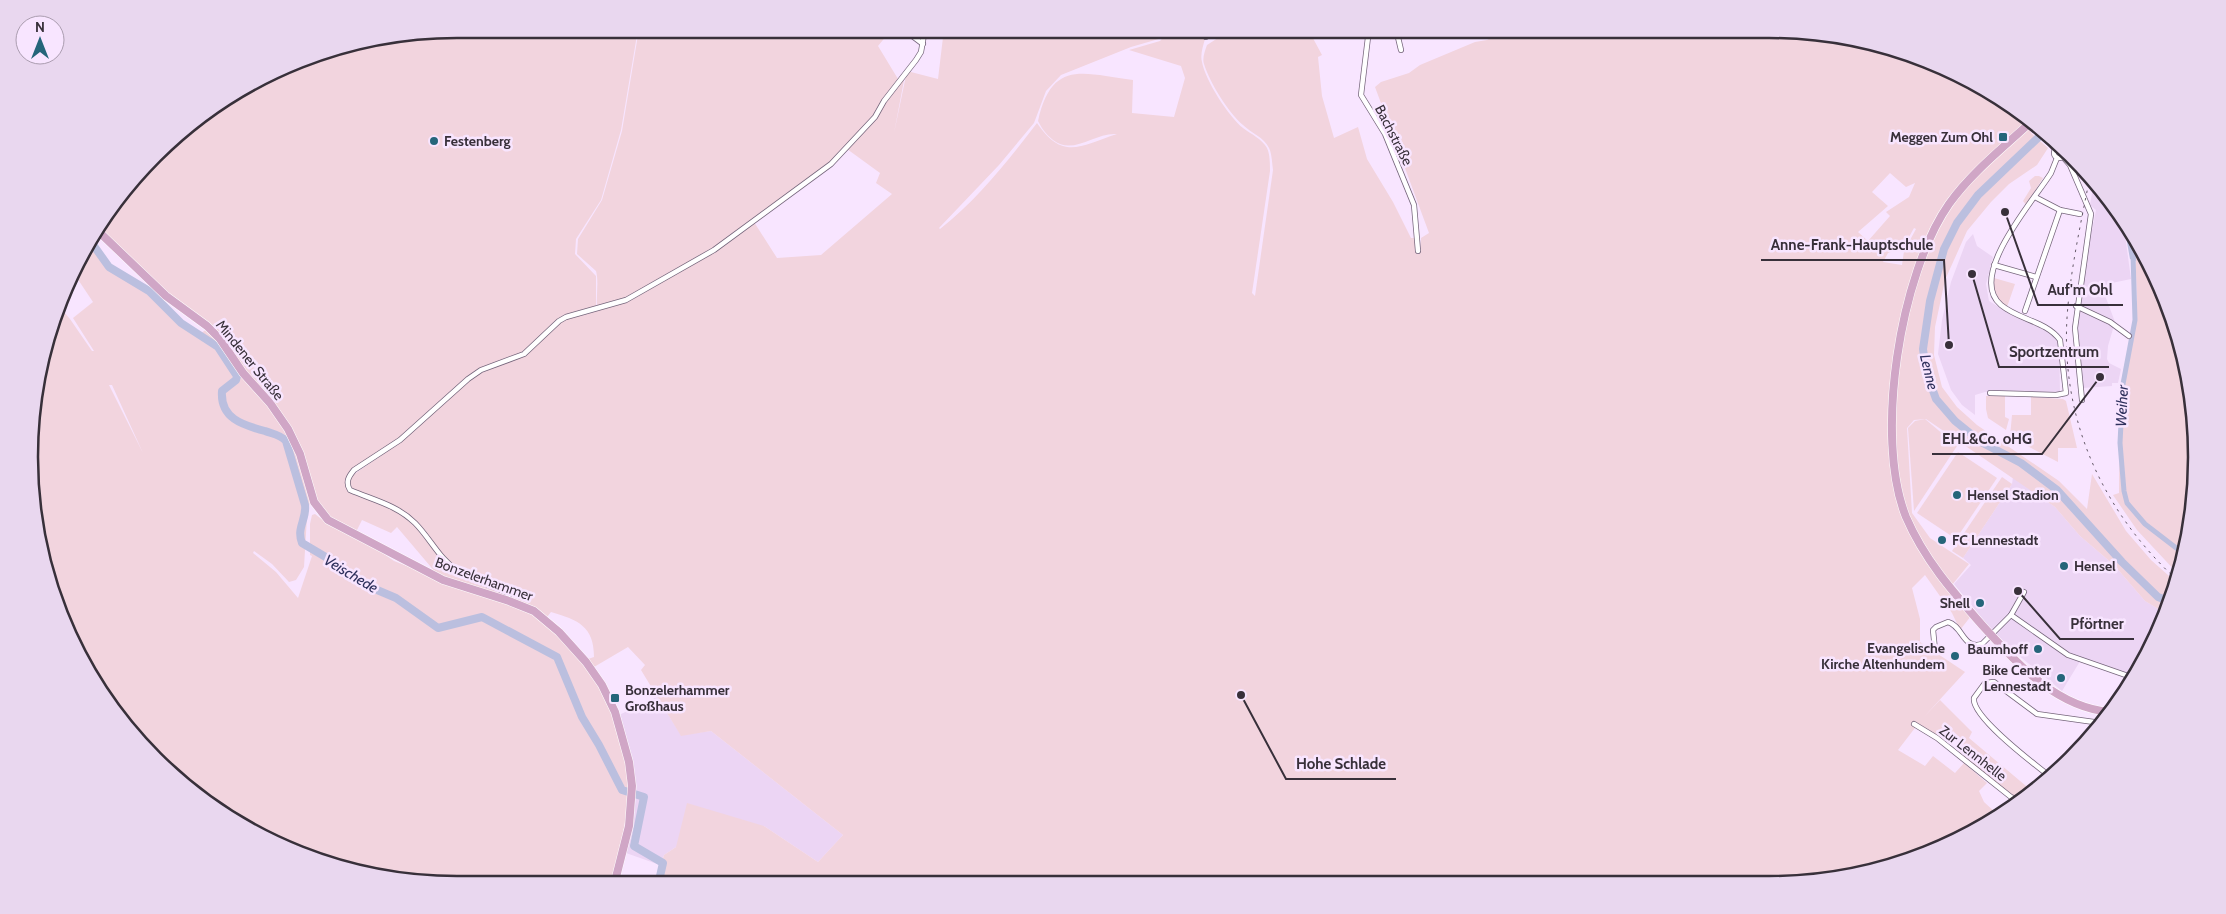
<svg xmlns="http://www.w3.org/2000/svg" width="2226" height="914" font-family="Cabin,sans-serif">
  <rect width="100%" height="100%" fill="#f8e5ff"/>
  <g fill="#ecd5f4">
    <path d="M 2094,181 L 2109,196 L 2119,213 L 2119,219 L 2123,220 L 2131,279 L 2107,284 L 2106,298 L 2115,322 L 2108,346 L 2107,359 L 2109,363 L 2121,369 L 2118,383 L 2112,383 L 2112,386 L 2082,388 L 2077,348 L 2077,326 L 2084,271 L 2096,210 L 2090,205 Z"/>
    <path d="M 1973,234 L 1977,246 L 1993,257 L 1986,284 L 1989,301 L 2017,318 L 2050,332 L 2059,341 L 2060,393 L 2044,394 L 2013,391 L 1985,392 L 1975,395 L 1975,415 L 1962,405 L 1951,390 L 1938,354 L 1942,320 L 1951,282 L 1966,242 Z"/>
    <path d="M 2013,477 L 2055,507 L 2080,536 L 2114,565 L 2145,601 L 2165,613 L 2134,676 L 2082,658 L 2062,691 L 2017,654 L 1990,628 L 1954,584 L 1971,565 L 1963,558 L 2012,484 Z"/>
    <path d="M 657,697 L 681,735 L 711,731 L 843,835 L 818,862 L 764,826 L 676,847 L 664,855 L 660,865 L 626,853 L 633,765 L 619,715 Z"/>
  </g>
  <g fill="#f2d4de" fill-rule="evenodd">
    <path d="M 457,29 L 638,29 L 621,130 L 601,200 L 576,239 L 575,254 L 596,276 L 596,307 L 559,320 L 523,353 L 481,370 L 467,378 L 399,440 L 352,469 L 348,474 L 353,475 L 402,441 L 469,380 L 482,371 L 524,355 L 560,321 L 633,299 L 722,246 L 754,222 L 777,258 L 821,255 L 892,194 L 876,183 L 880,173 L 847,149 L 877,116 L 885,101 L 905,75 L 894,133 L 907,71 L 938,79 L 944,29 L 1137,29 L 1162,38 L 1131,47 L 1061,75 L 1046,91 L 1034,123 L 999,165 L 939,228 L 940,229 C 978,199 1008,161 1037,123 C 1063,161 1080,146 1117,134 C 1095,132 1073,156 1053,140 C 1046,134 1042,129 1038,121 C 1052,58 1084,74 1133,80 L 1132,113 L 1174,117 L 1185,78 L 1181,66 L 1129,50 L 1160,41 L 1171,29 L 1187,29 L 1185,38 L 1205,39 C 1203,46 1200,55 1202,62 C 1205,80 1229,117 1243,128 C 1251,134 1262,139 1267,148 C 1270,154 1270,164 1270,171 L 1252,293 L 1255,296 L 1273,170 C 1272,163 1272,154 1269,148 C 1264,137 1251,133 1243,125 C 1228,112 1210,83 1204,64 C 1202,58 1205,51 1207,45 L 1232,29 L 1272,29 L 1273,31 L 1308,29 L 1322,55 L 1318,57 L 1322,96 L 1334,138 L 1358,127 L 1367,159 L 1393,202 L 1411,238 L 1416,238 L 1417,254 L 1420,253 L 1421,238 L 1429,233 L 1375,87 L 1381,82 L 1409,73 L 1420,65 L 1475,42 L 1487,40 L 1508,29 L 1769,29 L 1906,51 L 1983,86 L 2027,118 L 2024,121 L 2031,133 L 2048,148 L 2037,165 L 2009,184 L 1991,202 L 1967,231 L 1945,280 L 1935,327 L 1934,355 L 1942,387 L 1957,407 L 1977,425 L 2059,481 L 2087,509 L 2092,474 L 2126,531 L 2151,560 L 2177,583 L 2175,594 L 2165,613 L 2145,601 L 2114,565 L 2080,536 L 2055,507 L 1926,419 L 1914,420 L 1907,428 L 1912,513 L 1930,538 L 1969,564 L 1948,590 L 1971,616 L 1960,630 L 1952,613 L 1925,575 L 1912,588 L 1920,619 L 1920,641 L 1914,646 L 1920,642 L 1965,672 L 1923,718 L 1940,700 L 1972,732 L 1969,738 L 2032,791 L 2020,799 L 2012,796 L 1957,750 L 1964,742 L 1953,731 L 1943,740 L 1918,724 L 1898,750 L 1925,766 L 1933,756 L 1955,773 L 1964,763 L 1987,783 L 1979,791 L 1984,802 L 1996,813 L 1933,853 L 1825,882 L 655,885 L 664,855 L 676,847 L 687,803 L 764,826 L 818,862 L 843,835 L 711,731 L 681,736 L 641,670 L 645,665 L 628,647 L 594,667 L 588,659 L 594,657 C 594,626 578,620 551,612 L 547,617 L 523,603 L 457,583 L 436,573 L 397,527 L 391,533 L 362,520 L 356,532 L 328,516 L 321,508 L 312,487 L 302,453 L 291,430 L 278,410 L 245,370 L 222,337 L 207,323 L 170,294 L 99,227 L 106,218 L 117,213 L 115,207 L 175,135 L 243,86 L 319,52 ZM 1890,173 L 1906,187 L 1915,183 L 1909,197 L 1886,212 L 1890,216 L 1868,241 L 1858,232 L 1888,206 L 1872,192 ZM 1914,228 L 1916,229 L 1904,251 L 1902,265 L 1883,262 L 1888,253 L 1903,248 Z"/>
    <path d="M 639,29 L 892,29 L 878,46 L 898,79 L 875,116 L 829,165 L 805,180 L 721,245 L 632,297 L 597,307 C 596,295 599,282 596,271 L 577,254 L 578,239 L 602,200 L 622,131 Z"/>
    <path d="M 2035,176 L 2039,176 L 2043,178 L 2026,205 L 2023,201 L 2031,188 L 2029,181 Z"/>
    <path d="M 89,239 L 100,257 L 122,275 L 143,284 L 182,324 L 197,336 L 207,329 L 272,410 L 294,446 L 310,501 L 307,517 L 304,567 L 296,580 L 289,582 L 272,564 L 254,551 L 253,553 L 276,572 L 298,598 L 312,556 L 310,555 L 310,524 L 312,515 L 315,514 L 329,525 L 381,552 L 394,561 C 426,574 459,585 491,596 C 506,602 523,607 536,616 C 589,651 632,735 628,799 C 626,828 617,857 610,885 L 457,885 L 320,863 L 196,797 L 101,695 L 61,621 L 37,541 L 32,401 L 51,320 L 58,305 L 70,319 L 92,351 L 94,351 L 73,318 L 93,302 L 73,272 ZM 109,385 L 112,385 L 143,453 Z"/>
    <path d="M 2135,239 C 2185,319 2204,418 2194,512 C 2191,533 2184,554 2179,575 L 2137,530 L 2113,495 L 2119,493 L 2120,388 L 2137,303 Z"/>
    <path d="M 1994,278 L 2015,284 L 2007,307 C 1996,301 1992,289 1994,278 Z"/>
    <path d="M 1986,396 L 2005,396 L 2005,417 L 2009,419 L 2006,430 L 1988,418 L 1986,409 Z"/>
    <path d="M 2031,397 L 2063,399 L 2066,401 L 2077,448 L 2058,448 L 2058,462 L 2010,437 L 2012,415 L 2031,415 Z"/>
    <path d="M 1925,419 L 1957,446 L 1914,511 L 1908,428 L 1915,421 Z"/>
    <path d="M 1958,452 L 1997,478 L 1956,539 L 1917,513 Z"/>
    <path d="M 2002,477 L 2012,484 L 1963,558 L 1952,551 Z"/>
  </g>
  <path fill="#bbbfdf" d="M 2119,213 L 2134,237 L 2136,261 L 2130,259 L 2123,220 L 2119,219 Z"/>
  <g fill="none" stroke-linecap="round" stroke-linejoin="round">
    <path stroke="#bbbfdf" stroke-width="5" d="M 2133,255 L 2135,320 L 2123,384 L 2120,443 L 2124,491 L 2127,503 L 2145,524 L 2184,554"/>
    <g stroke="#bbbfdf" stroke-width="8">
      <path d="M 2045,131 L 1978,195 L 1957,223 L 1944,249 L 1930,301 L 1923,349 L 1926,371 L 1936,399 L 1955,421 L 1981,442 L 2021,463 L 2057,490 L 2122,562 L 2158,597 L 2166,600 L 2173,598"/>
      <path d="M 89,239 L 109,267 L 149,291 L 181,323 L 218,347 L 237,376 L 236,380 L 222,391 C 220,418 242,425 265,431 C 273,434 281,435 286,441 L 305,505 C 307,519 296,528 302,543 L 329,559 L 363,584 L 396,598 L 438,628 L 482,617 L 557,657 L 582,717 L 599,745 L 622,790 L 644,797 L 634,846 L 663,863 L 658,885"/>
    </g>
    <g stroke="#76667c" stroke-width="6">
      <g id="street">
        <path d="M 903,29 L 923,44"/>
        <path d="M 1369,29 L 1361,95 L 1385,134 L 1414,205 L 1418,251"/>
        <path d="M 1396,29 L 1401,50"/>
        <path d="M 1206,37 L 1207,29"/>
        <path d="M 2030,123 L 2056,150"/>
        <circle cx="2059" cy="153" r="5"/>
        <path d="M 2063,157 L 2070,165 L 2091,214 L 2075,328 L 2082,400"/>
        <path d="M 2035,197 L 2060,210 L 2080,214"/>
        <path d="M 1994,265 L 2036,277"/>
        <path d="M 60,302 L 63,307"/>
        <path d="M 2076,306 L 2110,322 L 2129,336"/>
        <path d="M 2025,311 L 2060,210"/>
        <path d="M 1990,393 L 2056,395 L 2066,393 L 2060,340 C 2046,321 2019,320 2001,305 C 1966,276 2035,199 2051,173 L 2057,158"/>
        <path d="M 509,601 L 508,593 C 492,585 473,581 458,571 C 440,560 430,538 415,523 C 397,505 373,500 350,490 C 345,482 349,476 354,470 L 400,440 L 468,379 L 481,370 L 524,354 L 559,321 L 566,317 L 626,300 L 714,250 L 831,164 L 875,117 L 884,101 L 916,60 L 921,52 L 925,29"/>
        <path d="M 2011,615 L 2068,655 L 2134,678"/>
        <path d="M 1935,650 L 1933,630 L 1936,627 L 1948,622 C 1963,626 1963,650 1982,644 L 2011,615 L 2024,592"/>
        <path d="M 1914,724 L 1937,738 L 2011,797 L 2018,800"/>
        <path d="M 2052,778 C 2037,766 1971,717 1974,698 L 1985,683 L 1994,682 L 2037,714 L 2101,723"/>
      </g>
    </g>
    <g stroke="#fff" stroke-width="9">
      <g id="primary">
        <path d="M 2032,121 C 2003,148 1972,172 1949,204 C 1900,274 1874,437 1906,517 C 1924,559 1952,591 1982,625 C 2017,663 2055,707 2110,712"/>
        <path d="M 97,230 L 166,296 L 207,326 L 220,339 L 243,373 L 270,403 L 288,429 L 300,454 L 314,502 L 328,520 L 443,580 L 509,601 L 534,611 L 559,632 L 586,662 L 602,685 L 615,712 L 629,762 L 632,786 L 629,826 L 614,885"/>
      </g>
    </g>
    <use href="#street" stroke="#fff" stroke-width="4.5"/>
    <use href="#primary" stroke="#d0a6c6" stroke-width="8"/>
    <path stroke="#655a68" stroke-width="1" stroke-dasharray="2.5 5" stroke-linecap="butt" d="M 2090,176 C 2081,223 2070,271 2067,318 C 2061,421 2103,512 2178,581"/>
  </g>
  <g fill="#25657a" stroke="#f8e5ff" stroke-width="2">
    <rect x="1998" y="132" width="10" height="10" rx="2.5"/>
    <circle cx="434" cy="141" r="5"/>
    <circle cx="1957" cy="495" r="5"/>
    <circle cx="1942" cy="540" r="5"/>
    <circle cx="2064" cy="566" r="5"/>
    <circle cx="1980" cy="603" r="5"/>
    <circle cx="2038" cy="649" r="5"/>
    <circle cx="1955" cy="656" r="5"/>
    <circle cx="2061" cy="678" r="5"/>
    <rect x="610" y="693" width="10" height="10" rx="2.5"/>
  </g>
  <g text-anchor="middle" stroke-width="5" stroke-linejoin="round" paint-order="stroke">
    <g font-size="14" fill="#38303a" stroke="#f8e5ff">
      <text transform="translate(1394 135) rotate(63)" y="5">Bachstraße</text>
      <text transform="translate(250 360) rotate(51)" y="5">Mindener Straße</text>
      <text transform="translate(484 579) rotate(20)" y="5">Bonzelerhammer</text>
      <text transform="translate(1973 753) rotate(38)" y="5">Zur Lennhelle</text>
    </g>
    <g font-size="14" font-weight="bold" fill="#38303a" stroke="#f8e5ff" text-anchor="end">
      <text x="1993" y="142">Meggen Zum Ohl</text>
      <text x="444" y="146" text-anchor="start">Festenberg</text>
      <text x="1967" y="500" text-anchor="start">Hensel Stadion</text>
      <text x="1952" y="545" text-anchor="start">FC Lennestadt</text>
      <text x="2074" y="571" text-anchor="start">Hensel</text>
      <text x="1970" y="608">Shell</text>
      <text x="1945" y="653">Evangelische<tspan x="1945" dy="16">Kirche Altenhundem</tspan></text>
      <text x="2028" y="654">Baumhoff</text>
      <text x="2051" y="675">Bike Center<tspan x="2051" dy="16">Lennestadt</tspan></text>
      <text x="625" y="695" text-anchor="start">Bonzelerhammer<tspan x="625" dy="16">Großhaus</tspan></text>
    </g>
    <g font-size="15" font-style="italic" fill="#2f315d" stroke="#f8e5ff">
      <text transform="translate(1929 372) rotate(76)" y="5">Lenne</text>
      <text transform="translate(2122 406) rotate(-87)" y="5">Weiher</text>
      <text transform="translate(351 574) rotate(31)" y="5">Veischede</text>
    </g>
  </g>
  <path d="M0 0H2226V914H0ZM457 38H1769A419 419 0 0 1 2188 457V457A419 419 0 0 1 1769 876H457A419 419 0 0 1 38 457V457A419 419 0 0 1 457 38Z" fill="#e9d7ef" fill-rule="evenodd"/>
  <path fill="none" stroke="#38303a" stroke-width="2.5" d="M457 38H1769A419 419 0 0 1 2188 457V457A419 419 0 0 1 1769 876H457A419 419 0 0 1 38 457V457A419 419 0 0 1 457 38Z"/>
  <path fill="none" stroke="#38303a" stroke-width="2" d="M1949 345L1944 260H1761M2005 212L2038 305H2123M1972 274L1999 367H2109M2100 377L2042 454H1932M2018 591L2060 639H2134M1241 695L1286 779H1396"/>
  <g fill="#38303a" stroke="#f8e5ff" stroke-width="2">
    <circle cx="1949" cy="345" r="5"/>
    <circle cx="2005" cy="212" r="5"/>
    <circle cx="1972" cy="274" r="5"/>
    <circle cx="2100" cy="377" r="5"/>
    <circle cx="2018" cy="591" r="5"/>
    <circle cx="1241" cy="695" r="5"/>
  </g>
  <g font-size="15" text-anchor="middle" font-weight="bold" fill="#38303a" stroke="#f8e5ff" stroke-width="5" stroke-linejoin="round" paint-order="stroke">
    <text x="1852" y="250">Anne-Frank-Hauptschule</text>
    <text x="2080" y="295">Auf'm Ohl</text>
    <text x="2054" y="357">Sportzentrum</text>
    <text x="1987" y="444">EHL&amp;Co. oHG</text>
    <text x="2097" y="629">Pförtner</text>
    <text x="1341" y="769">Hohe Schlade</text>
  </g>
  <g transform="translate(40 40)"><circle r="24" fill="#f8e5ff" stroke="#ab9db0"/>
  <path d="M0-4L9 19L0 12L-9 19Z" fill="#25657a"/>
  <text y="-8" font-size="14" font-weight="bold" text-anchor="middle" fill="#38303a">N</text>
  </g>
</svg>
